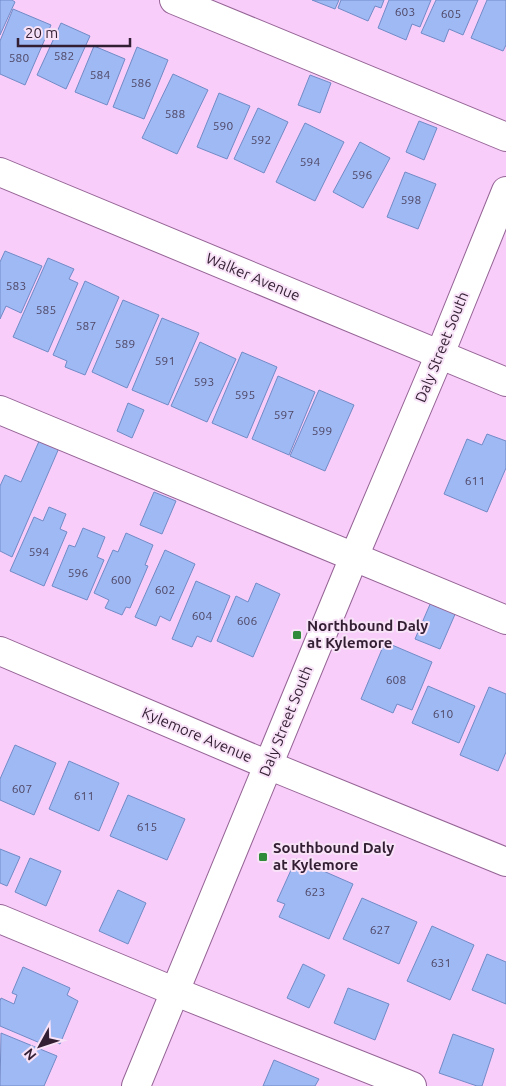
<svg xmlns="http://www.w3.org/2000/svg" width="506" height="1086" font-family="Ubuntu,sans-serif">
  <rect width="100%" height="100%" fill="#f8cdf9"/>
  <g fill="#9fb9f4" stroke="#718bc7">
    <path d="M 0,0 L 12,0 L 15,2 L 0,35 Z"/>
    <path d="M 312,0 L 339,0 L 335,9 Z"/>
    <path d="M 341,0 L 384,0 L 381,8 L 375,6 L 368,21 L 338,8 Z"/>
    <path d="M 389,0 L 431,0 L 420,27 L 412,24 L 406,40 L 378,28 Z"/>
    <path d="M 436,0 L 478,0 L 463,35 L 449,29 L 444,42 L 421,33 Z"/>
    <path d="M 487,0 L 506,0 L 506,45 L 503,51 L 471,38 Z"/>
    <path d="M 13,9 L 51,25 L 25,85 L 0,74 L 0,41 Z"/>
    <path d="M 61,23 L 90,36 L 66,89 L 37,75 Z"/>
    <path d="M 94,46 L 125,59 L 107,105 L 75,92 Z"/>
    <path d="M 137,47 L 168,60 L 144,119 L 113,107 Z"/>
    <path d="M 173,74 L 208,90 L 177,154 L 142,138 Z"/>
    <path d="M 310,75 L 331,83 L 320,113 L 298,105 Z"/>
    <path d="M 219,93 L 250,106 L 227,159 L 197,147 Z"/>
    <path d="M 258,108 L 288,122 L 264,173 L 234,159 Z"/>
    <path d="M 419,121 L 437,128 L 424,160 L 406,152 Z"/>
    <path d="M 305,123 L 344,142 L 315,201 L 276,182 Z"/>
    <path d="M 360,142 L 390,158 L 363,208 L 333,192 Z"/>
    <path d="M 405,172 L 436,184 L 418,229 L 387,217 Z"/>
    <path d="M 5,251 L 42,266 L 21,313 L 6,306 L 0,319 L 0,262 Z"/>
    <path d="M 48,258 L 74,269 L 69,279 L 78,283 L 48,352 L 13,337 Z"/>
    <path d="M 85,281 L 119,297 L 85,375 L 65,367 L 67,361 L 53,355 Z"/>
    <path d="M 123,300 L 159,315 L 127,388 L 92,372 Z"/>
    <path d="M 162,318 L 199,333 L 168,405 L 132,390 Z"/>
    <path d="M 200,342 L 236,359 L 207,422 L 171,406 Z"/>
    <path d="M 242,352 L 277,367 L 247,438 L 212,423 Z"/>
    <path d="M 278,376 L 315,392 L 289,455 L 252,439 Z"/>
    <path d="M 319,390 L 354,405 L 325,471 L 290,456 Z"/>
    <path d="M 128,403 L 144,410 L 132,438 L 117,431 Z"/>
    <path d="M 487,434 L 506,441 L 506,468 L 487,512 L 444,494 L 467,439 L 482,445 Z"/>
    <path d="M 40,439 L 59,448 L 12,557 L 0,551 L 0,486 L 5,475 L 21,482 Z"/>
    <path d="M 154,492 L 176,501 L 162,534 L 140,525 Z"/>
    <path d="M 49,507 L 66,514 L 60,529 L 67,532 L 44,586 L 10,571 L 34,517 L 43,521 Z"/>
    <path d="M 83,528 L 105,537 L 97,557 L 104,560 L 87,600 L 52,586 L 69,545 L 75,547 Z"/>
    <path d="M 126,533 L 153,545 L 145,565 L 148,566 L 130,608 L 126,607 L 122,615 L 105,608 L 109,600 L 94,593 L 113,550 L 118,552 Z"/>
    <path d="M 165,550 L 195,564 L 170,621 L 160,616 L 156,626 L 135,617 Z"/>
    <path d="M 196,581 L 230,596 L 211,642 L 197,636 L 192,647 L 172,639 Z"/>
    <path d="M 256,583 L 280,594 L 253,657 L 217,641 L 236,596 L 248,602 Z"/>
    <path d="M 431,602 L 456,612 L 440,649 L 415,639 Z"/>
    <path d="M 385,642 L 432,662 L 412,710 L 397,704 L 393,713 L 361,699 Z"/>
    <path d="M 428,686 L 475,706 L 459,743 L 412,723 Z"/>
    <path d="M 489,687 L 506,694 L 506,752 L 498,771 L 460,755 Z"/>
    <path d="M 15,745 L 56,763 L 34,815 L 0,800 L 0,779 Z"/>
    <path d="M 69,761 L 119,783 L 99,831 L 49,809 Z"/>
    <path d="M 128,795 L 185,819 L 167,860 L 110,836 Z"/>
    <path d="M 0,849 L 20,857 L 7,886 L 0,883 Z"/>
    <path d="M 30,858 L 61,871 L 46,906 L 15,892 Z"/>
    <path d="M 296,859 L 353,884 L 329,939 L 279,917 L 285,904 L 277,901 Z"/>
    <path d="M 118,890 L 146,903 L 128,944 L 99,931 Z"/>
    <path d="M 362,898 L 417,922 L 399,964 L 343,939 Z"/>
    <path d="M 432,926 L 474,945 L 450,1000 L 407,981 Z"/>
    <path d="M 487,954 L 506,962 L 506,1004 L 472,990 Z"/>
    <path d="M 303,964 L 325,975 L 309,1008 L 287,998 Z"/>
    <path d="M 23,967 L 70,988 L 67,995 L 78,1001 L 60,1044 L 43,1037 L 40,1043 L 0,1026 L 0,1001 L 1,998 L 14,1004 L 17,995 L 12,993 Z"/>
    <path d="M 348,988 L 389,1004 L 375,1040 L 334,1023 Z"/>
    <path d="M 1,1033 L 57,1056 L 44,1086 L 0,1086 Z"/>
    <path d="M 453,1034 L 494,1049 L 482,1086 L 477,1086 L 439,1073 Z"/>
    <path d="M 274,1060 L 319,1079 L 315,1086 L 263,1086 Z"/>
  </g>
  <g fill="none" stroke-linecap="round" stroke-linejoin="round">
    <g stroke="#946395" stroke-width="30">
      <g id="minor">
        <path d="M 174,0 L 506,137"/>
        <path d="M 0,172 L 506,382"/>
        <path d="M 0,410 L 506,620"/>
        <path d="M 0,651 L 268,765 L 506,862"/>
        <path d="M 0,919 L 176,992 L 412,1086"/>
        <path d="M 136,1086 L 354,557 L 440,354 L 506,191"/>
      </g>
    </g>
    <use href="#minor" stroke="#fff" stroke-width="28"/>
  </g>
  <g fill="#2f8a3a" stroke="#f8e2f8" stroke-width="2">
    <rect x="292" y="630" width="10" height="10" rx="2.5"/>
    <rect x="258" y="852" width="10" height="10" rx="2.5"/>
  </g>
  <g text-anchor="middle" stroke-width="4" stroke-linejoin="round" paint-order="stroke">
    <g font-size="12" fill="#4e4664">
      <text x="405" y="16">603</text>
      <text x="451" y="18">605</text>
      <text x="64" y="60">582</text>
      <text x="19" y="62">580</text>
      <text x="100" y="79">584</text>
      <text x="141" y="87">586</text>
      <text x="175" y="118">588</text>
      <text x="223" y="130">590</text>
      <text x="261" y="144">592</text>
      <text x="310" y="166">594</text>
      <text x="362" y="179">596</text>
      <text x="411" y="204">598</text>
      <text x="16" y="290">583</text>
      <text x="46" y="314">585</text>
      <text x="86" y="330">587</text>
      <text x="125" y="348">589</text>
      <text x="165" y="365">591</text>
      <text x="204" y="386">593</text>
      <text x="245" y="399">595</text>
      <text x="284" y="419">597</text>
      <text x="322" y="435">599</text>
      <text x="475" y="485">611</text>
      <text x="39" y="556">594</text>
      <text x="78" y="577">596</text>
      <text x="121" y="584">600</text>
      <text x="165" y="594">602</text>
      <text x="202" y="620">604</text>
      <text x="247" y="625">606</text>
      <text x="396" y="684">608</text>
      <text x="443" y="718">610</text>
      <text x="22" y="793">607</text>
      <text x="84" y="800">611</text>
      <text x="147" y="831">615</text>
      <text x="315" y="896">623</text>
      <text x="380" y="934">627</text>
      <text x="441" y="967">631</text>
    </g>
    <g font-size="15" fill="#331f34" stroke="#f8e2f8">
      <text transform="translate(253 277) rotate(23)" y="5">Walker Avenue</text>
      <text transform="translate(442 347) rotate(-68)" y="5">Daly Street South</text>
      <text transform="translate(286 721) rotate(-68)" y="5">Daly Street South</text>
      <text transform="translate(197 735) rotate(23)" y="5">Kylemore Avenue</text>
    </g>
    <g font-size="15" font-weight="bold" fill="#331f34" stroke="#f8e2f8" text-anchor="start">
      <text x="307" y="631">Northbound Daly<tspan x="307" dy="17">at Kylemore</tspan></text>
      <text x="273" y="853">Southbound Daly<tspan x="273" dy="17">at Kylemore</tspan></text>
    </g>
  </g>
  <g transform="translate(40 1046) rotate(230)" stroke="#f8e2f8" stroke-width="4" paint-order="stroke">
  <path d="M0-4L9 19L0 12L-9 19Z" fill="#331f34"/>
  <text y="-8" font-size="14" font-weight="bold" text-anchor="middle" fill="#331f34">N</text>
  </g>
  <path d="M18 38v8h112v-8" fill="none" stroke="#331f34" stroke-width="2.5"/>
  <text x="25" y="38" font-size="15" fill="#331f34" stroke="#f8e2f8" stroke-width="4" paint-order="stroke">20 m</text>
</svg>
